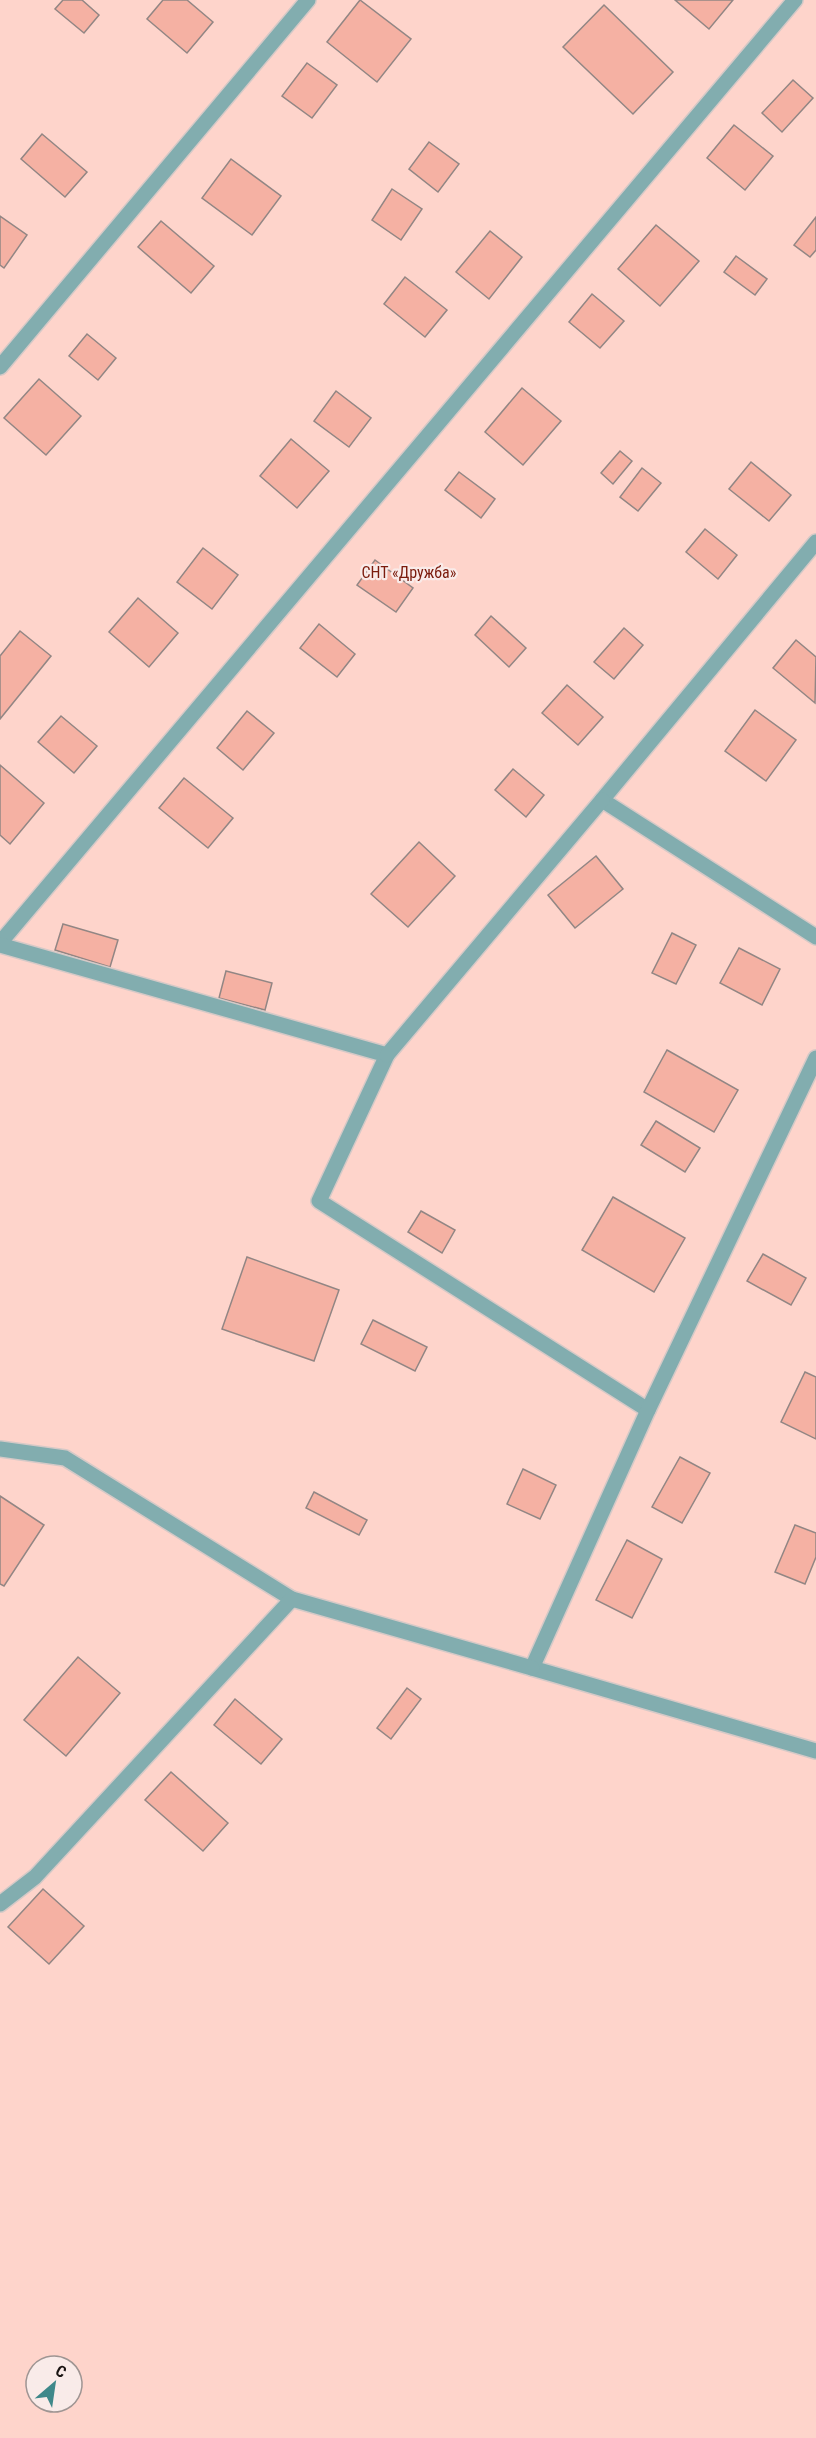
<svg xmlns="http://www.w3.org/2000/svg" width="816" height="2438" font-family="'Roboto Condensed',sans-serif">
  <rect width="100%" height="100%" fill="#f9ebe9"/>
  <path fill="#fed4cb" fill-rule="evenodd" d="M 0,0 L 816,0 L 816,2438 L 0,2438 ZM 36,2366 L 72,2366 L 72,2402 L 36,2402 Z"/>
  <g fill="#f5b1a3" stroke="#928684" stroke-width="1.5">
    <path d="M 63,0 L 82,0 L 99,15 L 84,33 L 55,9 Z"/>
    <path d="M 163,0 L 187,0 L 213,22 L 187,53 L 147,19 Z"/>
    <path d="M 360,0 L 411,39 L 377,82 L 327,42 Z"/>
    <path d="M 675,0 L 733,0 L 709,29 Z"/>
    <path d="M 604,5 L 673,72 L 633,114 L 563,47 Z"/>
    <path d="M 307,63 L 337,85 L 312,118 L 282,96 Z"/>
    <path d="M 793,80 L 813,98 L 782,132 L 762,113 Z"/>
    <path d="M 734,125 L 773,156 L 745,190 L 707,158 Z"/>
    <path d="M 42,134 L 87,172 L 65,197 L 21,159 Z"/>
    <path d="M 429,142 L 459,164 L 438,192 L 409,169 Z"/>
    <path d="M 231,159 L 281,196 L 252,235 L 202,198 Z"/>
    <path d="M 392,189 L 422,209 L 401,240 L 372,220 Z"/>
    <path d="M 0,216 L 27,235 L 4,268 L 0,265 Z"/>
    <path d="M 816,217 L 816,250 L 810,257 L 794,245 Z"/>
    <path d="M 161,221 L 214,266 L 191,293 L 138,247 Z"/>
    <path d="M 656,225 L 699,261 L 660,306 L 618,269 Z"/>
    <path d="M 490,231 L 522,257 L 489,299 L 456,272 Z"/>
    <path d="M 736,256 L 767,279 L 755,295 L 724,272 Z"/>
    <path d="M 405,277 L 447,310 L 425,337 L 384,304 Z"/>
    <path d="M 592,294 L 624,321 L 600,348 L 569,322 Z"/>
    <path d="M 87,334 L 116,358 L 98,380 L 69,356 Z"/>
    <path d="M 39,379 L 81,416 L 46,455 L 4,418 Z"/>
    <path d="M 522,388 L 561,421 L 523,465 L 485,432 Z"/>
    <path d="M 336,391 L 371,418 L 349,447 L 314,421 Z"/>
    <path d="M 291,439 L 329,471 L 297,508 L 260,476 Z"/>
    <path d="M 620,451 L 632,461 L 613,484 L 601,473 Z"/>
    <path d="M 751,462 L 791,495 L 769,521 L 729,489 Z"/>
    <path d="M 642,468 L 661,483 L 638,511 L 620,497 Z"/>
    <path d="M 459,472 L 495,499 L 481,518 L 445,490 Z"/>
    <path d="M 705,529 L 737,555 L 718,579 L 686,552 Z"/>
    <path d="M 203,548 L 238,575 L 212,609 L 177,582 Z"/>
    <path d="M 375,560 L 413,588 L 396,612 L 357,585 Z"/>
    <path d="M 138,598 L 178,633 L 149,667 L 109,632 Z"/>
    <path d="M 491,616 L 526,648 L 509,667 L 475,635 Z"/>
    <path d="M 319,624 L 355,654 L 337,677 L 300,648 Z"/>
    <path d="M 624,628 L 643,645 L 614,679 L 594,662 Z"/>
    <path d="M 20,631 L 51,656 L 0,719 L 0,656 Z"/>
    <path d="M 796,640 L 816,657 L 815,703 L 773,668 Z"/>
    <path d="M 567,685 L 603,717 L 578,745 L 542,713 Z"/>
    <path d="M 755,710 L 796,740 L 766,781 L 725,751 Z"/>
    <path d="M 247,711 L 274,733 L 243,770 L 217,748 Z"/>
    <path d="M 61,716 L 97,746 L 74,773 L 38,742 Z"/>
    <path d="M 0,765 L 44,803 L 10,844 L 0,835 Z"/>
    <path d="M 513,769 L 544,795 L 526,817 L 495,790 Z"/>
    <path d="M 184,778 L 233,818 L 208,848 L 159,808 Z"/>
    <path d="M 419,842 L 455,876 L 408,927 L 371,894 Z"/>
    <path d="M 596,856 L 623,889 L 575,928 L 548,895 Z"/>
    <path d="M 63,924 L 118,940 L 110,967 L 55,950 Z"/>
    <path d="M 672,933 L 696,945 L 676,984 L 652,973 Z"/>
    <path d="M 739,948 L 780,969 L 762,1005 L 720,983 Z"/>
    <path d="M 226,971 L 272,983 L 265,1010 L 219,998 Z"/>
    <path d="M 667,1050 L 738,1090 L 714,1132 L 644,1092 Z"/>
    <path d="M 656,1121 L 700,1148 L 685,1172 L 641,1145 Z"/>
    <path d="M 613,1197 L 685,1238 L 654,1292 L 582,1250 Z"/>
    <path d="M 421,1211 L 455,1230 L 442,1253 L 408,1232 Z"/>
    <path d="M 763,1254 L 806,1278 L 791,1305 L 747,1281 Z"/>
    <path d="M 247,1257 L 339,1290 L 314,1361 L 222,1329 Z"/>
    <path d="M 373,1320 L 427,1347 L 415,1371 L 361,1344 Z"/>
    <path d="M 805,1372 L 816,1377 L 816,1439 L 781,1422 Z"/>
    <path d="M 680,1457 L 710,1473 L 682,1523 L 652,1507 Z"/>
    <path d="M 523,1469 L 556,1485 L 540,1519 L 507,1504 Z"/>
    <path d="M 314,1492 L 367,1520 L 359,1535 L 306,1508 Z"/>
    <path d="M 0,1496 L 44,1525 L 4,1586 L 0,1584 Z"/>
    <path d="M 795,1525 L 816,1533 L 816,1557 L 805,1584 L 775,1572 Z"/>
    <path d="M 627,1540 L 662,1559 L 632,1618 L 596,1600 Z"/>
    <path d="M 78,1657 L 120,1693 L 66,1756 L 24,1720 Z"/>
    <path d="M 407,1688 L 421,1699 L 391,1739 L 377,1728 Z"/>
    <path d="M 235,1699 L 282,1739 L 261,1764 L 214,1725 Z"/>
    <path d="M 171,1772 L 228,1823 L 203,1851 L 145,1800 Z"/>
    <path d="M 43,1889 L 84,1926 L 49,1964 L 8,1927 Z"/>
  </g>
  <g fill="none" stroke-linecap="round" stroke-linejoin="round">
    <g stroke="#d5c9c7" stroke-width="18">
      <g id="service">
        <path d="M 0,367 L 308,0"/>
        <path d="M 816,542 L 602,800 L 816,937"/>
        <path d="M 0,943 L 795,0"/>
        <path d="M 0,945 L 387,1055 L 319,1201 L 648,1410"/>
        <path d="M 387,1055 L 602,800"/>
        <path d="M 816,1058 L 648,1410 L 532,1668 L 816,1751"/>
        <path d="M 0,1449 L 65,1458 L 292,1599"/>
        <path d="M 0,1904 L 35,1877 L 292,1599 L 532,1668"/>
      </g>
    </g>
    <use href="#service" stroke="#82adaf" stroke-width="15"/>
  </g>
  <g text-anchor="middle" stroke-width="4.5" stroke-linejoin="round" paint-order="stroke">
    <g font-size="16" fill="#7b1b0c" stroke="#f9ebe9">
      <text x="409" y="578">СНТ «Дружба»</text>
    </g>
  </g>
  <g transform="translate(54 2384) rotate(29)"><circle r="28" fill="#f9ebe9" stroke="#9f9593" stroke-width="1.5"/>
  <path d="M0-4.5L10 22L0 15L-10 22Z" fill="#3f888a"/>
  <text y="-9" font-size="16" font-weight="bold" text-anchor="middle" fill="#191413">С</text>
  </g>
</svg>
